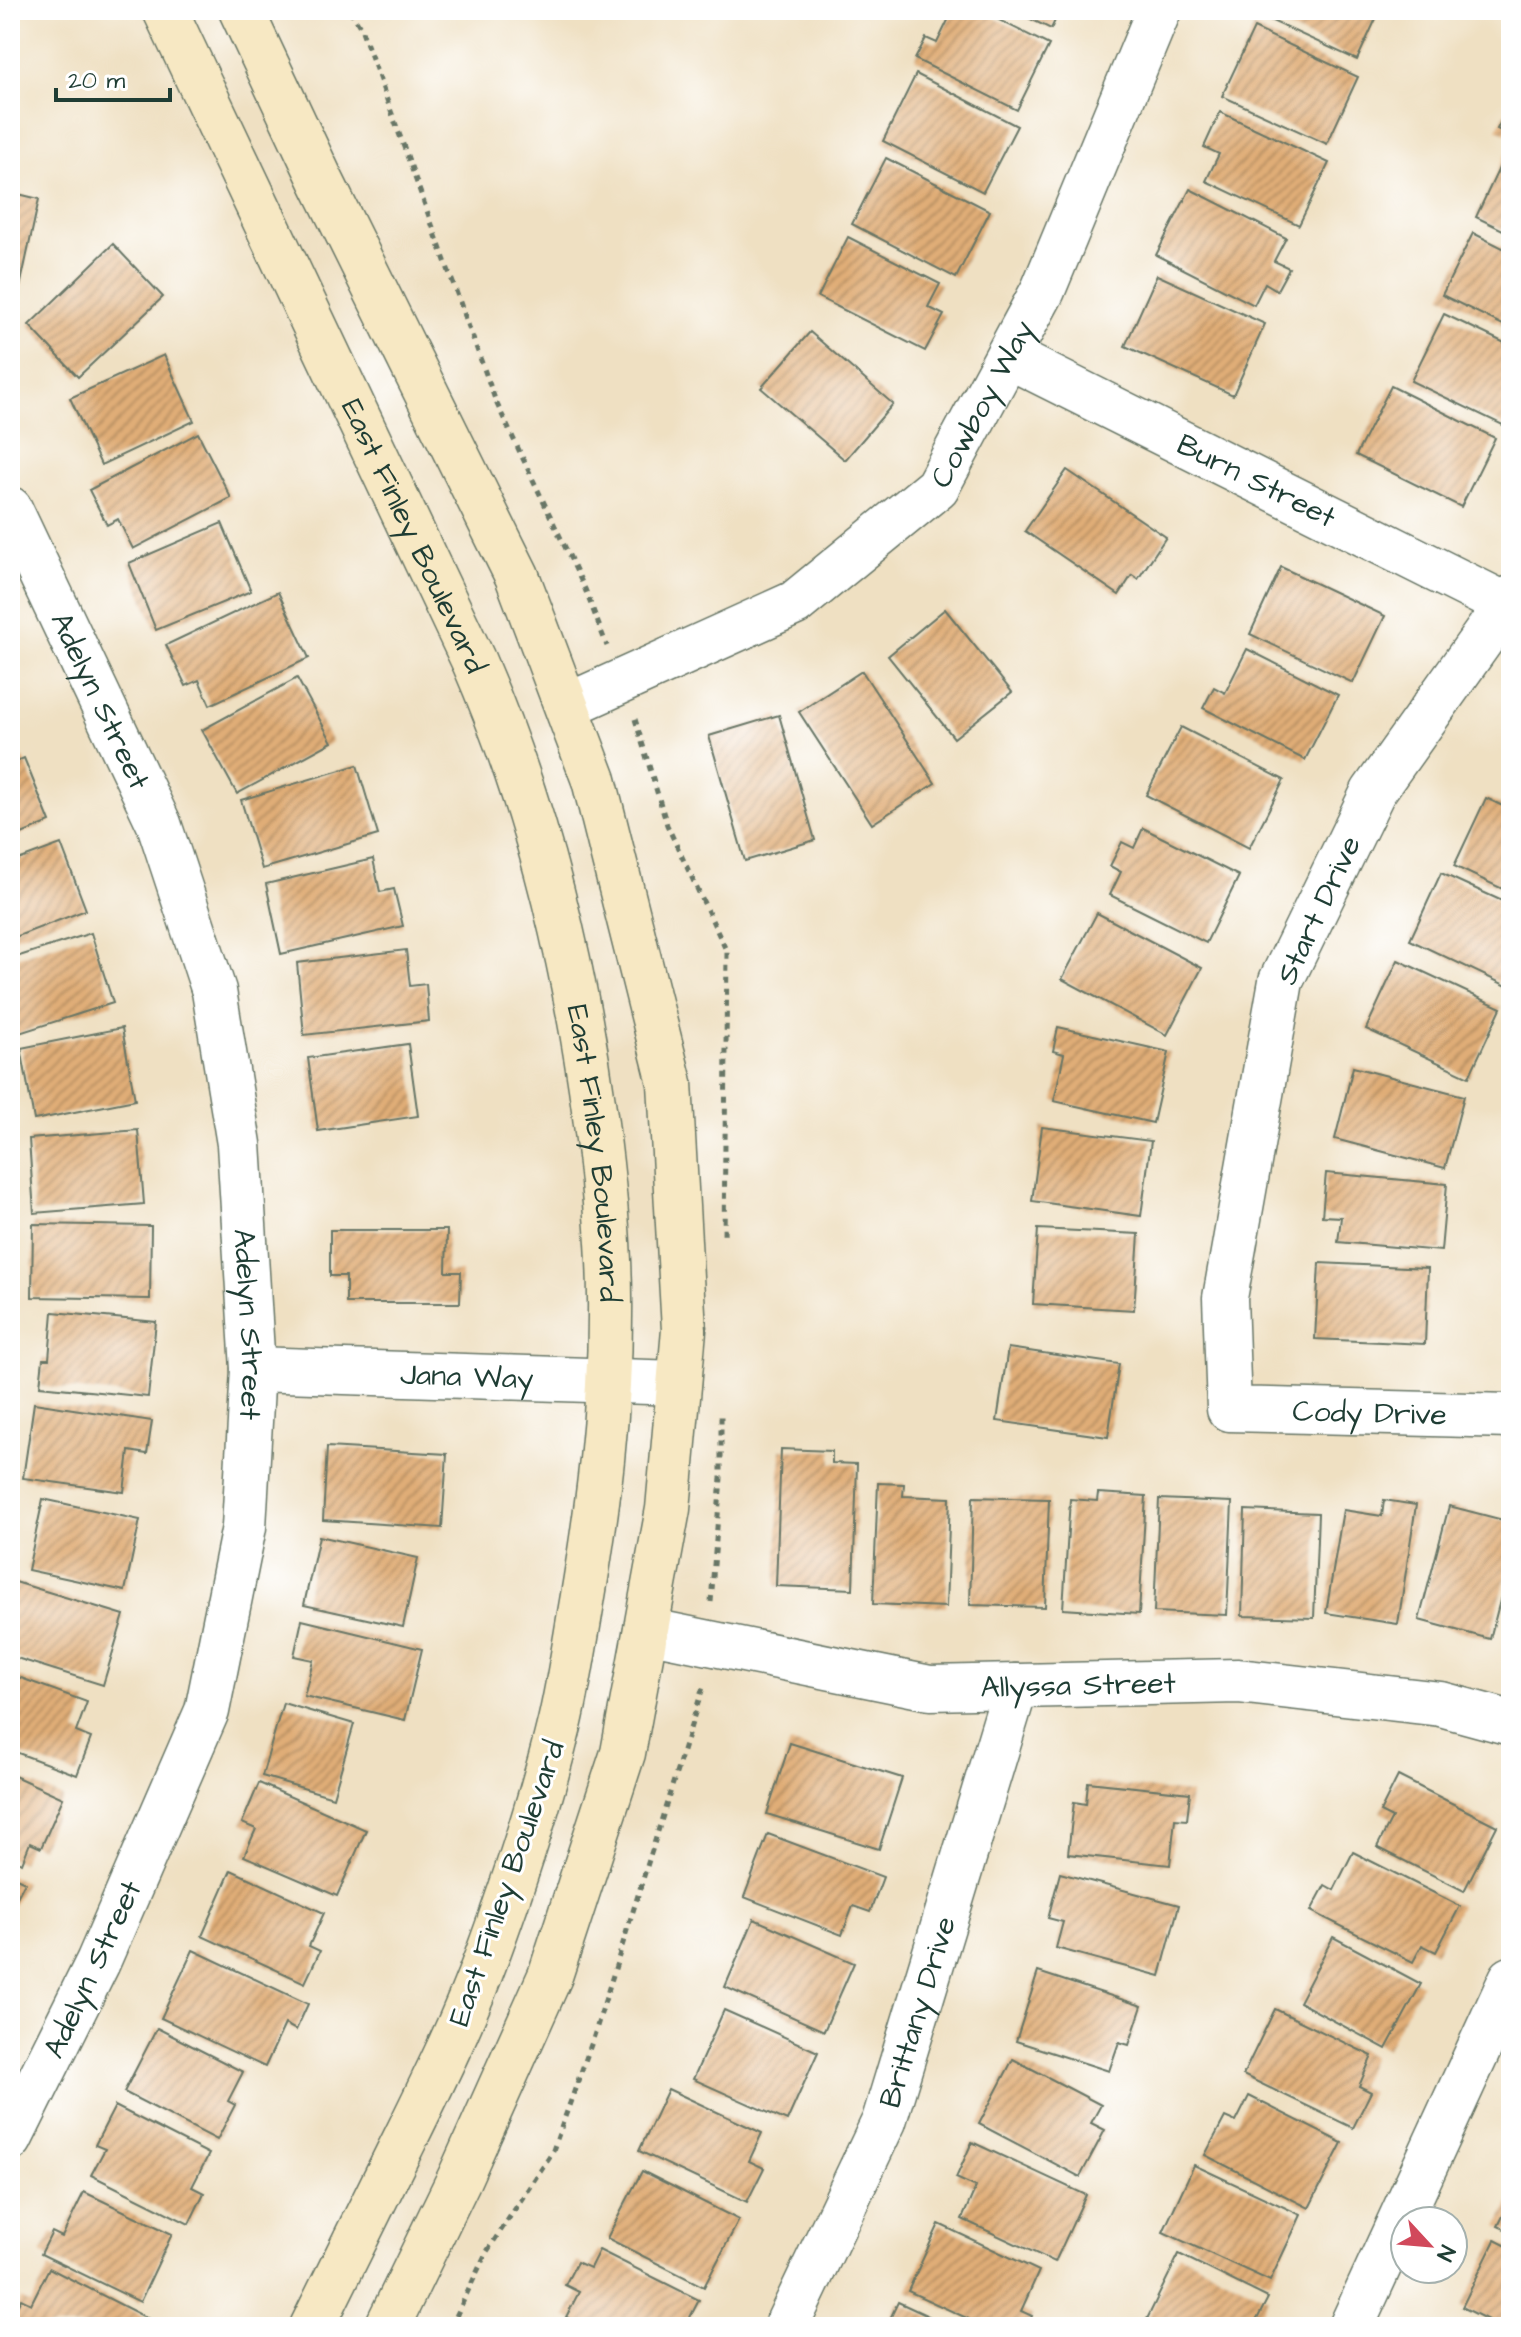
<svg xmlns="http://www.w3.org/2000/svg" width="1521" height="2337" font-family="'Architects Daughter',sans-serif">
  <defs>
    <pattern id="building-hatch" width="6" height="6" patternUnits="userSpaceOnUse" patternTransform="scale(2)"><rect width="6" height="6" fill="#e0ad77"/><path d="M-1 1l2-2M0 6l6-6M5 7l2-2" fill="none" stroke="#b58e62"/></pattern>
  </defs>
  <rect width="100%" height="100%" fill="#fff"/>
  <filter id="ink" filterUnits="userSpaceOnUse"><feTurbulence type="fractalNoise" baseFrequency=".0125" numOctaves="2"/><feDisplacementMap in="SourceGraphic" scale="16" xChannelSelector="R" yChannelSelector="G"/><feConvolveMatrix kernelMatrix="1 2 1 2 8 2 1 2 1" color-interpolation-filters="sRGB"/></filter>
  <filter id="wash" filterUnits="userSpaceOnUse"><feTurbulence type="fractalNoise" baseFrequency=".006" numOctaves="4" result="noise"/><feDisplacementMap in="SourceGraphic" scale="32" xChannelSelector="R" yChannelSelector="G"/><feGaussianBlur stdDeviation="1.8" result="paint"/><feColorMatrix in="noise" values="0 0 0 0 0 0 0 0 0 0 0 0 0 0 0 0 0 1.4 0 .05"/><feComposite in="paint" operator="in"/></filter>
  <g filter="url(#wash)">
    <rect width="100%" height="100%" fill="#efe0c2"/>
    <g id="blocks">
      <g fill="url(#building-hatch)">
        <path d="M 953,10 L 979,10 L 1049,45 L 1017,110 L 915,59 L 926,38 L 937,43 Z"/>
        <path d="M 1012,10 L 1060,10 L 1051,29 Z"/>
        <path d="M 1259,10 L 1380,10 L 1357,60 L 1257,14 Z"/>
        <path d="M 1254,28 L 1358,77 L 1327,144 L 1222,96 Z"/>
        <path d="M 916,74 L 1017,126 L 983,192 L 883,141 Z"/>
        <path d="M 1511,102 L 1511,136 L 1497,129 Z"/>
        <path d="M 1220,112 L 1329,163 L 1299,225 L 1206,181 L 1219,154 L 1204,147 Z"/>
        <path d="M 1507,151 L 1511,153 L 1511,234 L 1476,217 Z"/>
        <path d="M 886,158 L 990,211 L 956,278 L 852,224 Z"/>
        <path d="M 1190,189 L 1286,238 L 1274,261 L 1289,268 L 1277,290 L 1265,283 L 1254,305 L 1156,255 Z"/>
        <path d="M 10,192 L 39,199 L 14,315 L 10,314 Z"/>
        <path d="M 1473,233 L 1511,252 L 1511,329 L 1442,295 Z"/>
        <path d="M 848,237 L 940,284 L 928,307 L 944,315 L 925,351 L 818,297 Z"/>
        <path d="M 113,244 L 163,297 L 78,377 L 29,325 Z"/>
        <path d="M 1157,275 L 1265,324 L 1233,395 L 1125,346 Z"/>
        <path d="M 1444,314 L 1511,346 L 1511,429 L 1411,381 Z"/>
        <path d="M 810,332 L 893,404 L 845,460 L 761,388 Z"/>
        <path d="M 164,355 L 194,421 L 101,465 L 70,398 Z"/>
        <path d="M 1391,386 L 1495,438 L 1461,507 L 1356,455 Z"/>
        <path d="M 198,433 L 231,498 L 133,549 L 118,519 L 107,525 L 89,490 Z"/>
        <path d="M 1067,470 L 1166,537 L 1138,579 L 1132,575 L 1119,595 L 1025,531 Z"/>
        <path d="M 222,523 L 251,591 L 156,630 L 129,563 Z"/>
        <path d="M 1281,567 L 1385,616 L 1353,683 L 1250,634 Z"/>
        <path d="M 278,592 L 309,658 L 210,705 L 199,680 L 186,686 L 166,645 Z"/>
        <path d="M 945,609 L 1012,692 L 954,738 L 888,656 Z"/>
        <path d="M 1247,649 L 1338,695 L 1305,760 L 1203,708 L 1214,687 L 1225,693 Z"/>
        <path d="M 862,671 L 935,783 L 872,824 L 799,712 Z"/>
        <path d="M 297,678 L 332,742 L 237,794 L 202,730 Z"/>
        <path d="M 779,715 L 815,840 L 745,861 L 709,736 Z"/>
        <path d="M 1181,727 L 1284,780 L 1249,848 L 1146,795 Z"/>
        <path d="M 24,758 L 50,822 L 10,839 L 10,764 Z"/>
        <path d="M 357,765 L 378,835 L 262,869 L 241,800 Z"/>
        <path d="M 1486,798 L 1511,810 L 1511,893 L 1454,866 Z"/>
        <path d="M 1143,828 L 1239,876 L 1206,943 L 1110,895 L 1121,872 L 1110,866 L 1122,842 L 1134,848 Z"/>
        <path d="M 61,844 L 86,910 L 10,939 L 10,863 Z"/>
        <path d="M 373,859 L 380,892 L 394,889 L 403,926 L 281,954 L 266,884 Z"/>
        <path d="M 1441,873 L 1511,905 L 1511,988 L 1410,940 Z"/>
        <path d="M 1097,913 L 1202,968 L 1167,1035 L 1062,979 Z"/>
        <path d="M 91,933 L 113,1003 L 10,1036 L 10,959 Z"/>
        <path d="M 406,950 L 410,986 L 426,984 L 429,1021 L 304,1035 L 297,963 Z"/>
        <path d="M 1398,960 L 1501,1008 L 1469,1077 L 1366,1029 Z"/>
        <path d="M 1058,1027 L 1169,1052 L 1153,1123 L 1054,1101 L 1064,1054 L 1053,1051 Z"/>
        <path d="M 122,1028 L 135,1100 L 34,1120 L 21,1048 Z"/>
        <path d="M 408,1044 L 418,1116 L 318,1131 L 308,1058 Z"/>
        <path d="M 1353,1067 L 1464,1096 L 1445,1168 L 1335,1139 Z"/>
        <path d="M 1042,1127 L 1151,1141 L 1141,1216 L 1032,1201 Z"/>
        <path d="M 138,1130 L 144,1204 L 34,1213 L 29,1139 Z"/>
        <path d="M 1326,1173 L 1447,1184 L 1441,1251 L 1338,1242 L 1341,1217 L 1322,1216 Z"/>
        <path d="M 33,1224 L 151,1226 L 150,1299 L 32,1297 Z"/>
        <path d="M 1038,1229 L 1139,1234 L 1134,1310 L 1033,1304 Z"/>
        <path d="M 330,1230 L 447,1230 L 446,1272 L 461,1272 L 460,1303 L 346,1303 L 346,1276 L 330,1276 Z"/>
        <path d="M 1319,1263 L 1428,1268 L 1425,1344 L 1315,1339 Z"/>
        <path d="M 53,1312 L 156,1322 L 148,1397 L 40,1386 L 43,1359 L 49,1359 Z"/>
        <path d="M 1008,1348 L 1119,1364 L 1108,1437 L 997,1421 Z"/>
        <path d="M 34,1403 L 152,1421 L 147,1454 L 129,1451 L 124,1492 L 23,1478 Z"/>
        <path d="M 327,1447 L 447,1454 L 442,1528 L 323,1520 Z"/>
        <path d="M 781,1449 L 832,1451 L 832,1463 L 857,1464 L 853,1589 L 776,1586 Z"/>
        <path d="M 878,1483 L 904,1484 L 903,1496 L 950,1498 L 946,1607 L 873,1604 Z"/>
        <path d="M 1098,1493 L 1146,1496 L 1139,1614 L 1063,1609 L 1070,1499 L 1097,1501 Z"/>
        <path d="M 973,1497 L 1049,1499 L 1045,1607 L 970,1605 Z"/>
        <path d="M 43,1499 L 140,1520 L 125,1591 L 28,1570 Z"/>
        <path d="M 1159,1499 L 1232,1502 L 1227,1615 L 1154,1612 Z"/>
        <path d="M 1384,1500 L 1416,1505 L 1398,1624 L 1326,1613 L 1343,1510 L 1382,1516 Z"/>
        <path d="M 1449,1506 L 1511,1522 L 1511,1558 L 1490,1639 L 1419,1620 Z"/>
        <path d="M 1245,1510 L 1318,1513 L 1314,1618 L 1242,1616 Z"/>
        <path d="M 319,1536 L 418,1558 L 403,1627 L 304,1605 Z"/>
        <path d="M 12,1581 L 124,1615 L 103,1685 L 10,1656 Z"/>
        <path d="M 302,1620 L 422,1649 L 405,1720 L 304,1696 L 313,1660 L 294,1656 Z"/>
        <path d="M 10,1674 L 87,1702 L 76,1732 L 91,1738 L 77,1775 L 10,1750 Z"/>
        <path d="M 283,1703 L 354,1724 L 333,1797 L 262,1776 Z"/>
        <path d="M 790,1743 L 902,1778 L 879,1849 L 767,1814 Z"/>
        <path d="M 10,1774 L 63,1798 L 41,1848 L 30,1843 L 22,1863 L 10,1858 Z"/>
        <path d="M 1398,1776 L 1497,1826 L 1464,1891 L 1377,1847 L 1392,1818 L 1380,1812 Z"/>
        <path d="M 1088,1782 L 1190,1793 L 1187,1820 L 1175,1819 L 1170,1865 L 1068,1854 L 1074,1802 L 1086,1804 Z"/>
        <path d="M 259,1783 L 366,1830 L 337,1896 L 244,1856 L 256,1829 L 242,1823 Z"/>
        <path d="M 768,1834 L 883,1877 L 870,1912 L 853,1906 L 842,1935 L 744,1897 Z"/>
        <path d="M 1353,1852 L 1460,1906 L 1436,1952 L 1422,1945 L 1413,1962 L 1311,1911 L 1325,1885 L 1334,1890 Z"/>
        <path d="M 231,1870 L 324,1913 L 309,1946 L 320,1951 L 305,1983 L 202,1936 Z"/>
        <path d="M 1060,1873 L 1179,1905 L 1160,1976 L 1056,1948 L 1063,1922 L 1048,1918 Z"/>
        <path d="M 10,1875 L 25,1882 L 10,1911 Z"/>
        <path d="M 754,1919 L 854,1963 L 824,2031 L 725,1987 Z"/>
        <path d="M 1333,1937 L 1421,1984 L 1386,2049 L 1299,2002 Z"/>
        <path d="M 193,1950 L 308,2004 L 296,2030 L 285,2024 L 265,2067 L 161,2018 Z"/>
        <path d="M 1038,1972 L 1142,2006 L 1129,2045 L 1119,2042 L 1109,2071 L 1016,2041 Z"/>
        <path d="M 1275,2009 L 1372,2056 L 1359,2086 L 1371,2092 L 1353,2128 L 1243,2075 Z"/>
        <path d="M 724,2010 L 818,2052 L 787,2121 L 693,2079 Z"/>
        <path d="M 157,2028 L 243,2072 L 228,2101 L 235,2105 L 217,2140 L 124,2092 Z"/>
        <path d="M 1013,2059 L 1101,2105 L 1091,2123 L 1105,2130 L 1080,2177 L 979,2124 Z"/>
        <path d="M 668,2089 L 762,2133 L 749,2161 L 764,2168 L 747,2202 L 639,2151 Z"/>
        <path d="M 1249,2096 L 1342,2143 L 1309,2208 L 1205,2155 L 1225,2117 L 1236,2122 Z"/>
        <path d="M 115,2106 L 209,2154 L 192,2187 L 204,2193 L 189,2224 L 91,2175 L 105,2149 L 95,2145 Z"/>
        <path d="M 972,2142 L 1086,2195 L 1055,2262 L 962,2219 L 976,2187 L 956,2178 Z"/>
        <path d="M 1194,2165 L 1301,2215 L 1270,2281 L 1163,2232 Z"/>
        <path d="M 642,2171 L 739,2220 L 704,2287 L 607,2238 Z"/>
        <path d="M 84,2192 L 172,2234 L 140,2302 L 41,2254 L 52,2232 L 62,2237 Z"/>
        <path d="M 1511,2200 L 1511,2232 L 1498,2226 Z"/>
        <path d="M 939,2224 L 1039,2271 L 1021,2311 L 1032,2316 L 1027,2327 L 986,2327 L 908,2291 Z"/>
        <path d="M 1495,2240 L 1511,2248 L 1511,2327 L 1502,2327 L 1462,2307 Z"/>
        <path d="M 599,2250 L 699,2300 L 685,2327 L 586,2327 L 566,2317 L 579,2292 L 565,2285 L 577,2262 L 590,2268 Z"/>
        <path d="M 1179,2254 L 1268,2298 L 1253,2327 L 1162,2327 L 1147,2319 Z"/>
        <path d="M 49,2268 L 149,2319 L 145,2327 L 10,2327 L 10,2320 L 21,2299 L 31,2304 Z"/>
        <path d="M 898,2302 L 952,2327 L 886,2327 Z"/>
      </g>
    </g>
  </g>
  <g filter="url(#ink)">
    <use href="#blocks" fill-opacity="0" stroke="#687666" stroke-width="2"/>
    <g fill="none" stroke-linecap="round" stroke-linejoin="round">
      <g stroke="#687666" stroke-width="47">
        <g id="street">
          <path id="s1" d="M 1008,356 L 1506,605"/>
          <path id="s2" d="M 10,509 L 159,824 L 214,991 L 239,1144 L 253,1369 L 244,1527 L 207,1711 L 98,1962 L 10,2139"/>
          <path id="s3" d="M 1511,598 L 1373,792 L 1281,981 L 1225,1298 L 1229,1409 L 1511,1416"/>
          <path id="s4" d="M 567,706 L 795,603 L 937,487 L 1043,290 L 1159,10"/>
          <path id="s5" d="M 253,1369 L 679,1383"/>
          <path id="s6" d="M 646,1630 L 930,1688 L 1238,1681 L 1441,1704 L 1511,1723"/>
          <path id="s7" d="M 786,2327 L 884,2121 L 1016,1686"/>
          <path d="M 1351,2327 L 1511,1979"/>
        </g>
      </g>
      <g stroke="#687666" stroke-width="47">
        <g id="secondary">
          <path id="s8" d="M 165,10 L 474,662 C 537,807 574,959 595,1116 C 604,1182 611,1249 610,1316 C 610,1413 598,1507 582,1602 C 575,1642 569,1683 560,1722 C 541,1801 515,1880 487,1956 C 463,2022 432,2084 401,2147 C 371,2207 342,2267 312,2327"/>
          <path d="M 241,10 L 321,180 L 517,576 L 594,780 L 670,1083 L 684,1330 L 668,1509 L 623,1753 L 550,1976 L 460,2177 L 387,2327"/>
        </g>
      </g>
      <g stroke="#687666" stroke-width="5" stroke-dasharray="6 6" stroke-linecap="butt">
        <path d="M 350,10 L 361,28 L 496,402 L 585,589 L 607,646"/>
        <path d="M 635,719 L 667,825 L 727,952 L 724,1239"/>
        <path d="M 711,1602 L 721,1478 L 721,1413"/>
        <path d="M 451,2327 L 486,2253 L 552,2153 L 593,2039 L 704,1684"/>
      </g>
      <use href="#street" stroke="#fff" stroke-width="44"/>
      <use href="#secondary" stroke="#f7e8c3" stroke-width="44"/>
    </g>
  </g>
  <g text-anchor="middle" stroke-width="6" stroke-linejoin="round" paint-order="stroke">
    <g font-size="30" fill="#1f3d34" stroke="#fff">
      <text dy="10" stroke="none"><textPath href="#s4" startOffset="528">Cowboy Way</textPath></text>
      <text dy="10" stroke="none"><textPath href="#s1" startOffset="278">Burn Street</textPath></text>
      <text dy="10" stroke="none"><textPath href="#s8" startOffset="582">East Finley Boulevard</textPath></text>
      <text dy="10" stroke="none"><textPath href="#s2" startOffset="212">Adelyn Street</textPath></text>
      <text transform="translate(1318 910) rotate(-65)" y="10">Start Drive</text>
      <text dy="10" stroke="none"><textPath href="#s8" startOffset="1230">East Finley Boulevard</textPath></text>
      <text dy="10" stroke="none"><textPath href="#s2" startOffset="860">Adelyn Street</textPath></text>
      <text dy="10" stroke="none"><textPath href="#s5" startOffset="214">Jana Way</textPath></text>
      <text dy="10" stroke="none"><textPath href="#s3" startOffset="1022">Cody Drive</textPath></text>
      <text dy="10" stroke="none"><textPath href="#s6" startOffset="438">Allyssa Street</textPath></text>
      <text transform="translate(506 1883) rotate(-71)" y="10">East Finley Boulevard</text>
      <text transform="translate(92 1969) rotate(-65)" y="10">Adelyn Street</text>
      <text dy="10" stroke="none"><textPath href="#s7" startOffset="342">Brittany Drive</textPath></text>
    </g>
  </g>
  <rect width="1521" height="2337" fill="none" stroke="#fff" stroke-width="40"/>
  <g transform="translate(1429 2245) rotate(116)"><circle r="38" fill="#ffffff" stroke="#a5b1ae" stroke-width="2"/>
  <path d="M0-6L14 30L0 20L-14 30Z" fill="#d1495b"/>
  <text y="-12" font-size="22" font-weight="bold" text-anchor="middle" fill="#1f3d34">N</text>
  </g>
  <path d="M56 88v12h114v-12" fill="none" stroke="#1f3d34" stroke-width="4"/>
  <text x="68" y="88" font-size="24" fill="#1f3d34" stroke="#ffffff" stroke-width="6" paint-order="stroke">20 m</text>
</svg>
